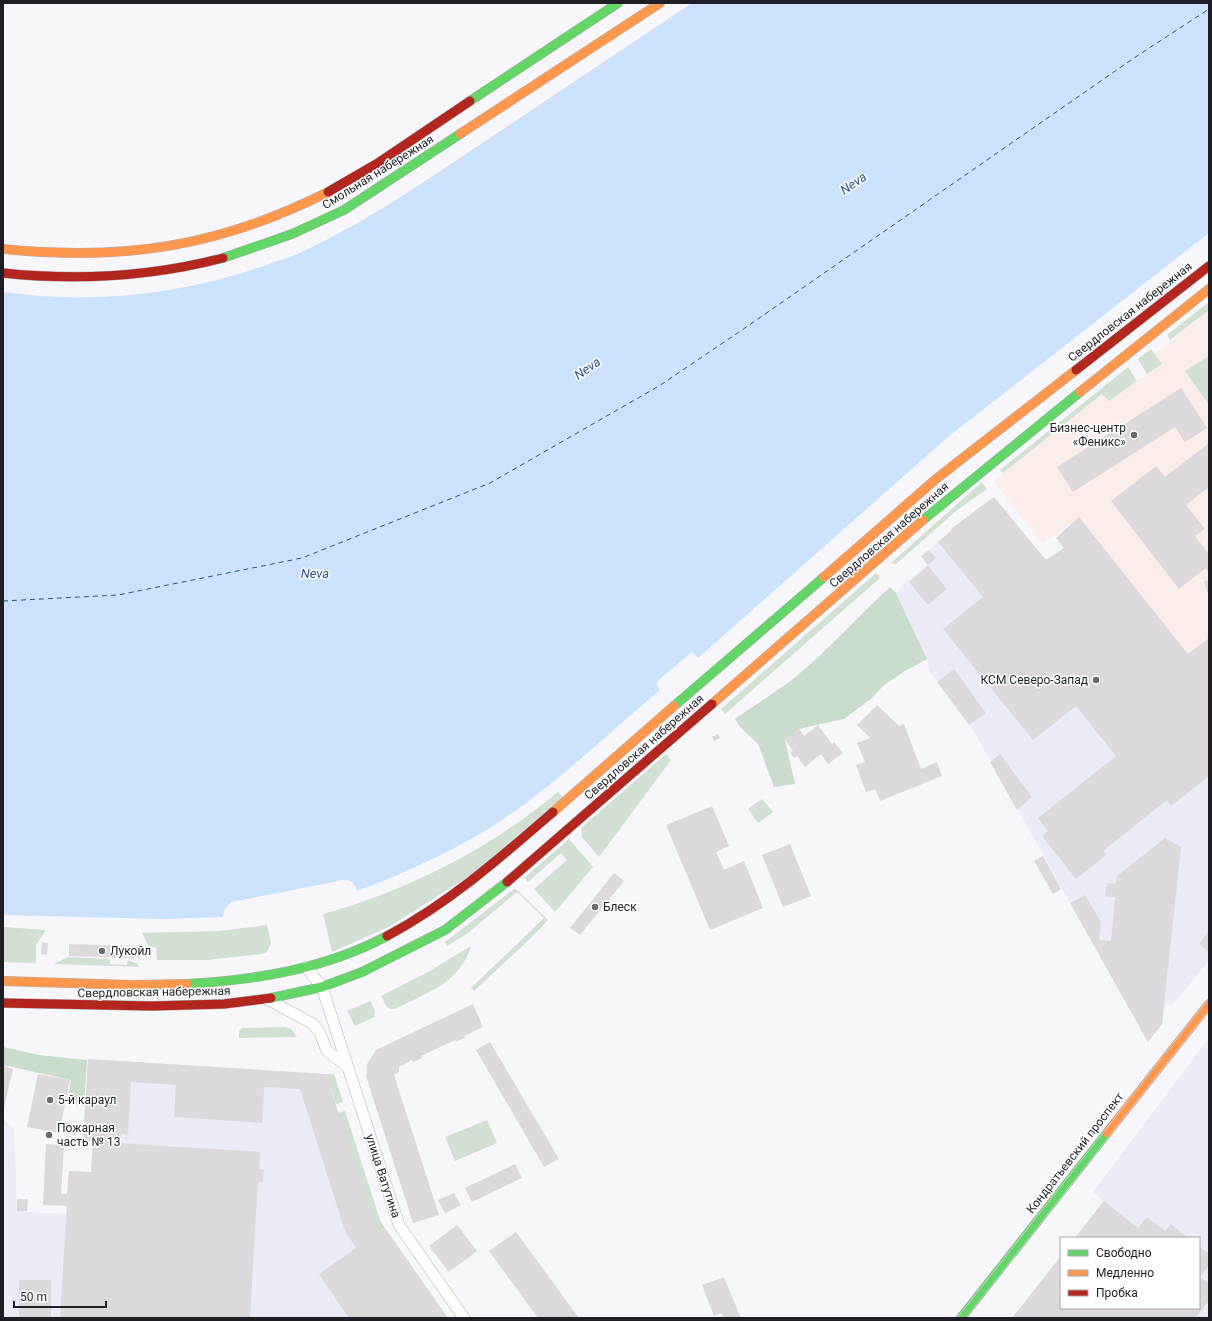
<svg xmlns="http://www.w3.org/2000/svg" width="1212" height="1321" font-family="Roboto,sans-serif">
  <rect width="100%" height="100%" fill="#f7f6fb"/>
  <path fill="#fbede9" d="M 1209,310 L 1209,356 L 1185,371 L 1209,405 L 1209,638 L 1188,654 L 1079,517 L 1042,544 L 994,481 L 1102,394 L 1109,401 L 1161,365 L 1154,354 Z"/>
  <g fill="#ecebf7">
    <path d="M 994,497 L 1046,560 L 1064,548 L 1056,538 L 1079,517 L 1188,654 L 1209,638 L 1209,961 L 1172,1005 L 1165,1004 L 1162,1024 L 1148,1042 L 972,728 L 930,672 L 927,659 L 896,593 L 906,582 L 927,565 L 921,556 L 952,531 L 951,529 Z"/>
    <path d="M 1209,1038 L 1209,1318 L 1012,1318 L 1061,1256 L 1061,1308 L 1199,1308 L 1199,1238 L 1075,1238 L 1104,1201 L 1093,1192 Z"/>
    <path d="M 88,1059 L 326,1074 L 373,1222 L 379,1232 L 385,1228 L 448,1318 L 3,1318 L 3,1119 L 14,1129 L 17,1211 L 66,1214 L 69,1171 L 91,1172 L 93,1142 L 83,1141 Z"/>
  </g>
  <g fill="#d2dfd3">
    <path d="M 1209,302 L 1209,310 L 1170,340 L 1167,335 Z"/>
    <path d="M 1151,349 L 1162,364 L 1147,374 L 1138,359 Z"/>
    <path d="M 1209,356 L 1209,405 L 1185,371 Z"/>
    <path d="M 1128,367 L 1137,381 L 1109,401 L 1102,394 L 1003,473 L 1000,470 Z"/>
    <path d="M 982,482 L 987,489 L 956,511 L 896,564 L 891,563 Z"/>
    <path d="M 876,573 L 880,578 L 725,714 L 721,709 Z"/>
    <path d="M 666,754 L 671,760 L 599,857 L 582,837 L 581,828 Z"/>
    <path d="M 558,792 L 563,797 L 472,874 L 389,927 L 332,952 L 323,914 C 409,890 489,849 558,792 Z"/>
    <path d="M 762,799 L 773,812 L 758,823 L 748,809 Z"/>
    <path d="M 569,839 L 593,867 L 555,912 L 534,889 L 567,860 L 561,853 L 528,882 L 524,878 Z"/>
    <path d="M 514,889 L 516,889 L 548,920 L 531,938 L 474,991 L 471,988 L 544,918 L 517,892 L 468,933 L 447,946 L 445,942 Z"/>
    <path d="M 267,925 L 271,943 L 267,952 L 261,954 L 207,960 L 157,960 L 156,947 L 149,947 L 142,933 L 219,931 Z"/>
    <path d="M 3,927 L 46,930 L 36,945 L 36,963 L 3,962 Z"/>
    <path d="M 471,946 C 459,984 428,992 395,1009 C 386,1010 385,1003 381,996 L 428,972 Z"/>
    <path d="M 68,957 L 110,959 L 110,964 L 127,965 L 128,960 L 136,963 L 140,967 L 54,964 Z"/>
    <path d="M 370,1001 L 375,1011 L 374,1017 L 355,1026 L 347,1011 Z"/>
    <path d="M 285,1027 L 291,1029 L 297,1037 L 239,1038 L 239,1031 L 242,1028 Z"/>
    <path d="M 326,1074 L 334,1074 L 343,1102 L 336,1104 Z"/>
    <path d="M 345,1111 L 380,1220 L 385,1228 L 379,1232 L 373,1222 L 338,1113 Z"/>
    <path d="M 487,1120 L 497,1143 L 455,1161 L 445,1137 Z"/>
  </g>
  <g fill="#caddcc">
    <path d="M 890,587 L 896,593 L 927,659 L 905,671 L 884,685 L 872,698 L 844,719 L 799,729 L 785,740 L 795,784 L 774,787 L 758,744 L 740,727 L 735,719 C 759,702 785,687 807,667 C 836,642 861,613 890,587 Z"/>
    <path d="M 3,1047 L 39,1055 L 87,1060 L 84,1106 L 67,1103 L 71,1080 L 3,1065 Z"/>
  </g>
  <path fill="#cbe1fc" d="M 692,3 L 1209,3 L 1209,233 L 949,436 L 698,658 L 692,652 L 659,680 L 657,684 L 660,690 C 605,736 549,791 488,829 C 447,854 402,874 357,891 L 355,886 L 348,880 L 232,902 L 224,910 L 223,917 L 163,919 L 3,915 L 3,292 C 91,305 186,294 269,264 C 280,260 291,257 302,252 C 370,220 431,177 493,136 C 560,91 626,47 692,3 Z"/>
  <g fill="#f7f6fb">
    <path d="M 692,652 L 698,658 L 696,659 L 692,655 L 677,667 L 660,682 L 662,688 L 660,690 L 657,683 L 659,680 Z"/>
    <path d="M 343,880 L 352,882 L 357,891 L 355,892 L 350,884 L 343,882 L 233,904 L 227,908 L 225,916 L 223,917 L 226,907 L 232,902 Z"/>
  </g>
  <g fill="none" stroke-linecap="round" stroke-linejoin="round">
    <path stroke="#2b5585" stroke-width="1" stroke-dasharray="5 4" stroke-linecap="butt" d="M 3,601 L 118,595 L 302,558 L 490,483 L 659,386 L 742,330 L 1134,58 L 1209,9"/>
  </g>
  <g fill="#dcd8dc">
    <path d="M 1181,388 L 1207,428 L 1185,442 L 1175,427 L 1073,492 L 1057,467 Z"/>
    <path d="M 1209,443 L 1209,487 L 1186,505 L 1205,529 L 1195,536 L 1209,554 L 1209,572 L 1206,568 L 1179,589 L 1111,501 L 1156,466 L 1165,477 Z"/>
    <path d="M 994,497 L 1046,560 L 1064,548 L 1056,538 L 1079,517 L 1188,654 L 1209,638 L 1209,776 L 1171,806 L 1167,800 L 1103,851 L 1106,855 L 1076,879 L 1042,836 L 1048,831 L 1038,818 L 1116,756 L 1076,706 L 1033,740 L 943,629 L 983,597 L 938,542 L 952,530 L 951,529 Z"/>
    <path d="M 929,550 L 936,558 L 928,565 L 921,556 Z"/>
    <path d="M 928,566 L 947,589 L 928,605 L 909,582 Z"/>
    <path d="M 1209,580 L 1209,597 L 1204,581 Z"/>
    <path d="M 954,669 L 986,713 L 969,725 L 937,682 Z"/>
    <path d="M 877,705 L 899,726 L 904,724 L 921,769 L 937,762 L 942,776 L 880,801 L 875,789 L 866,792 L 856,765 L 865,762 L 857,743 L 870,738 L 857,725 Z"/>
    <path d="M 818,725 L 832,744 L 834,742 L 843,753 L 828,764 L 821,754 L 805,767 L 797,756 L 794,758 L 790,753 L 793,751 L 785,740 L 799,729 L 804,736 Z"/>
    <path d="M 718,734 L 720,738 L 714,741 L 712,737 Z"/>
    <path d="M 1000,754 L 1032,797 L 1017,810 L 990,762 Z"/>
    <path d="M 712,806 L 729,846 L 716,852 L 724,870 L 744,861 L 763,908 L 710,930 L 666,825 Z"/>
    <path d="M 1165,838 L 1181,847 L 1162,1024 L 1148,1042 L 1070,903 L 1085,895 L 1101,922 L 1099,940 L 1111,941 L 1115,897 L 1105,896 L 1107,883 L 1116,884 L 1117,876 Z"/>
    <path d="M 790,844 L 811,896 L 783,907 L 762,855 Z"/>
    <path d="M 1043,856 L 1061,889 L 1053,894 L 1034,861 Z"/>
    <path d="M 614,873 L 624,881 L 580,935 L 570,928 Z"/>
    <path d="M 1209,931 L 1209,952 L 1199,944 Z"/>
    <path d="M 42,942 L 48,943 L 47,955 L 41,954 Z"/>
    <path d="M 69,944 L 135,946 L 134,958 L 69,956 Z"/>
    <path d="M 473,1004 L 483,1027 L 464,1036 L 465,1038 L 460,1040 L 456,1042 L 455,1040 L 421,1056 L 422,1058 L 413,1062 L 412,1060 L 399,1067 L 399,1072 L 394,1075 L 439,1215 L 413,1223 L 366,1076 L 367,1064 L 376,1050 Z"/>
    <path d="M 490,1042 L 559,1159 L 544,1167 L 476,1050 Z"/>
    <path d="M 88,1059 L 326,1074 L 373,1222 L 379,1232 L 385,1228 L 448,1318 L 349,1318 L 319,1274 L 356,1248 L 345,1231 L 300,1089 L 264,1087 L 262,1123 L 174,1117 L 176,1085 L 131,1082 L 128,1135 L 121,1134 L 120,1143 L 260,1152 L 259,1169 L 264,1170 L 263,1182 L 258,1182 L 250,1318 L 60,1318 L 67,1206 L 43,1205 L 46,1144 L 64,1145 L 61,1194 L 67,1194 L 69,1171 L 91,1172 L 93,1141 L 83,1141 Z"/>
    <path d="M 3,1066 L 13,1069 L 4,1108 L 3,1108 Z"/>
    <path d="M 38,1074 L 70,1080 L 59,1133 L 27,1127 Z"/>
    <path d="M 515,1164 L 522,1178 L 472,1202 L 465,1188 Z"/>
    <path d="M 454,1193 L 461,1205 L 445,1213 L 438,1200 Z"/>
    <path d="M 17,1199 L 28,1199 L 27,1211 L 17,1211 Z"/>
    <path d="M 1104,1201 L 1138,1228 L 1147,1217 L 1165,1231 L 1171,1224 L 1188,1238 L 1075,1238 Z"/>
    <path d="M 457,1225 L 477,1251 L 449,1272 L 429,1246 Z"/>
    <path d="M 516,1232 L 579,1318 L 538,1318 L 489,1251 Z"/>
    <path d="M 1199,1246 L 1209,1254 L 1209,1265 L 1200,1277 L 1209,1284 L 1209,1301 L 1195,1318 L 1012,1318 L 1061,1256 L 1061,1308 L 1199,1308 Z"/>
    <path d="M 724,1277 L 740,1316 L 741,1318 L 723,1318 L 722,1313 L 714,1316 L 702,1285 Z"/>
    <rect x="19" y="1280" width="32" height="38"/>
  </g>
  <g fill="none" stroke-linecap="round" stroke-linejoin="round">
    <g stroke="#b0afb5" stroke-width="12">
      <g id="street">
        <path d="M 306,967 L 322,987 L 399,1225 L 464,1318"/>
        <path d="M 267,999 L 313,1024 L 320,1033 L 327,1051 L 347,1066"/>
      </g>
    </g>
    <g stroke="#b0afb5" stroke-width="10">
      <g id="fast">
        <path d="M 470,101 L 618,3"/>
        <path d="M 223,258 L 292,234 L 344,210 L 460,134"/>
        <path d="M 923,520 L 1080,392"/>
        <path d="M 674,706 L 824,577"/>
        <path d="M 187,984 C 256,980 325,969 387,936"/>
        <path d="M 271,998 L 322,987 L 362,972 L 445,930 L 507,882"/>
        <path d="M 961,1318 L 1107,1133"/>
      </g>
    </g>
    <g stroke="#b0afb5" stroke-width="10">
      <g id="slow">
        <path d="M 460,134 L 660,3"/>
        <path d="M 3,249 C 124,261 219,247 328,192"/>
        <path d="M 1080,392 L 1209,289"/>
        <path d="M 824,577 L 936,479 L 1076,370"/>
        <path d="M 712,704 L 923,520"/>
        <path d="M 553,812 L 674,706"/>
        <path d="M 3,981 L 132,985 L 187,984"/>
        <path d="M 1107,1133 L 1209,1004"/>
      </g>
    </g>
    <g stroke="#b0afb5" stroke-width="10">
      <g id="jam">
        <path d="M 328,192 L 378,163 L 470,101"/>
        <path d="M 3,273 C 78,281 150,277 223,258"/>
        <path d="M 1076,370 L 1209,266"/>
        <path d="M 507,882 L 712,704"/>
        <path d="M 387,936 C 449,903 500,858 553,812"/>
        <path d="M 3,1003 L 152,1006 L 224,1004 L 271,998"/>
      </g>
    </g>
    <use href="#street" stroke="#fefefe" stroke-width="11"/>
    <use href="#fast" stroke="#63d668" stroke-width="9"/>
    <use href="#slow" stroke="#ff974d" stroke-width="9"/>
    <use href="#jam" stroke="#b3261e" stroke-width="9"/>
    <g stroke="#cfcfd0" stroke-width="1">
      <path d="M 957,1318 L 1209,998"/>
      <path d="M 966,1318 L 1209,1010"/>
    </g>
  </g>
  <g fill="#6b6a6f" stroke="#fff" stroke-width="1.5">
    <circle cx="1134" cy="435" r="4"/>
    <circle cx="1096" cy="680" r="4"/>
    <circle cx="595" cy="907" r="4"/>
    <circle cx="102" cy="951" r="4"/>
    <circle cx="50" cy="1100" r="4"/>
    <circle cx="49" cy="1135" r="4"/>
  </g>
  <g text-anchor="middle" stroke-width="3" stroke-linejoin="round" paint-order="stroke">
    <g font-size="12" fill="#1f1e24" stroke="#fff">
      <text transform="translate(378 172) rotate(-32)" y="4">Смольная набережная</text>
      <text transform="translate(1130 312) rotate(-38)" y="4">Свердловская набережная</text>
      <text transform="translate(889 535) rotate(-41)" y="4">Свердловская набережная</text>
      <text transform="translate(644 747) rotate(-41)" y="4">Свердловская набережная</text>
      <text transform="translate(154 992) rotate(-1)" y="4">Свердловская набережная</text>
      <text transform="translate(1075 1153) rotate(-52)" y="4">Кондратьевский проспект</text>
      <text transform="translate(383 1176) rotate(72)" y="4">улица Ватутина</text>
    </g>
    <g font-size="12" fill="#1f1e24" stroke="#fff" text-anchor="start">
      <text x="1126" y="432" text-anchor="end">Бизнес-центр<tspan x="1126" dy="14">«Феникс»</tspan></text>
      <text x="1088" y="684" text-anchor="end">КСМ Северо-Запад</text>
      <text x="603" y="911">Блеск</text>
      <text x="110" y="955">Лукойл</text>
      <text x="58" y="1104">5-й караул</text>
      <text x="57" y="1132">Пожарная<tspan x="57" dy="14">часть № 13</tspan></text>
    </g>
    <g font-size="13" font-style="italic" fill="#2b5585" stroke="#fff">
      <text transform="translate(853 183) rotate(-35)" y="5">Neva</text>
      <text transform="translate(587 368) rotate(-35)" y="5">Neva</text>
      <text x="315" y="578">Neva</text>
    </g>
  </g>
  <rect width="1212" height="1321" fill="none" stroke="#1f1e24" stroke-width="8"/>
  <rect x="1060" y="1237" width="140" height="72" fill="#ffffff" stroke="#a5a5a7"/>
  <rect x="1068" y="1250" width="20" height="6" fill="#63d668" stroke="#a5a5a7"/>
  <text x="1096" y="1257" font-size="12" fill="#1f1e24">Свободно</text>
  <rect x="1068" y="1270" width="20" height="6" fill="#ff974d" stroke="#a5a5a7"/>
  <text x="1096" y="1277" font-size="12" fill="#1f1e24">Медленно</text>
  <rect x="1068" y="1290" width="20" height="6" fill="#b3261e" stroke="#a5a5a7"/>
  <text x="1096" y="1297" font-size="12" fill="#1f1e24">Пробка</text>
  <path d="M14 1301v6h92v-6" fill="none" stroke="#1f1e24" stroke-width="2"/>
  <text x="20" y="1301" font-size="12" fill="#1f1e24" stroke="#ffffff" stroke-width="3" paint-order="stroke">50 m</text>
</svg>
